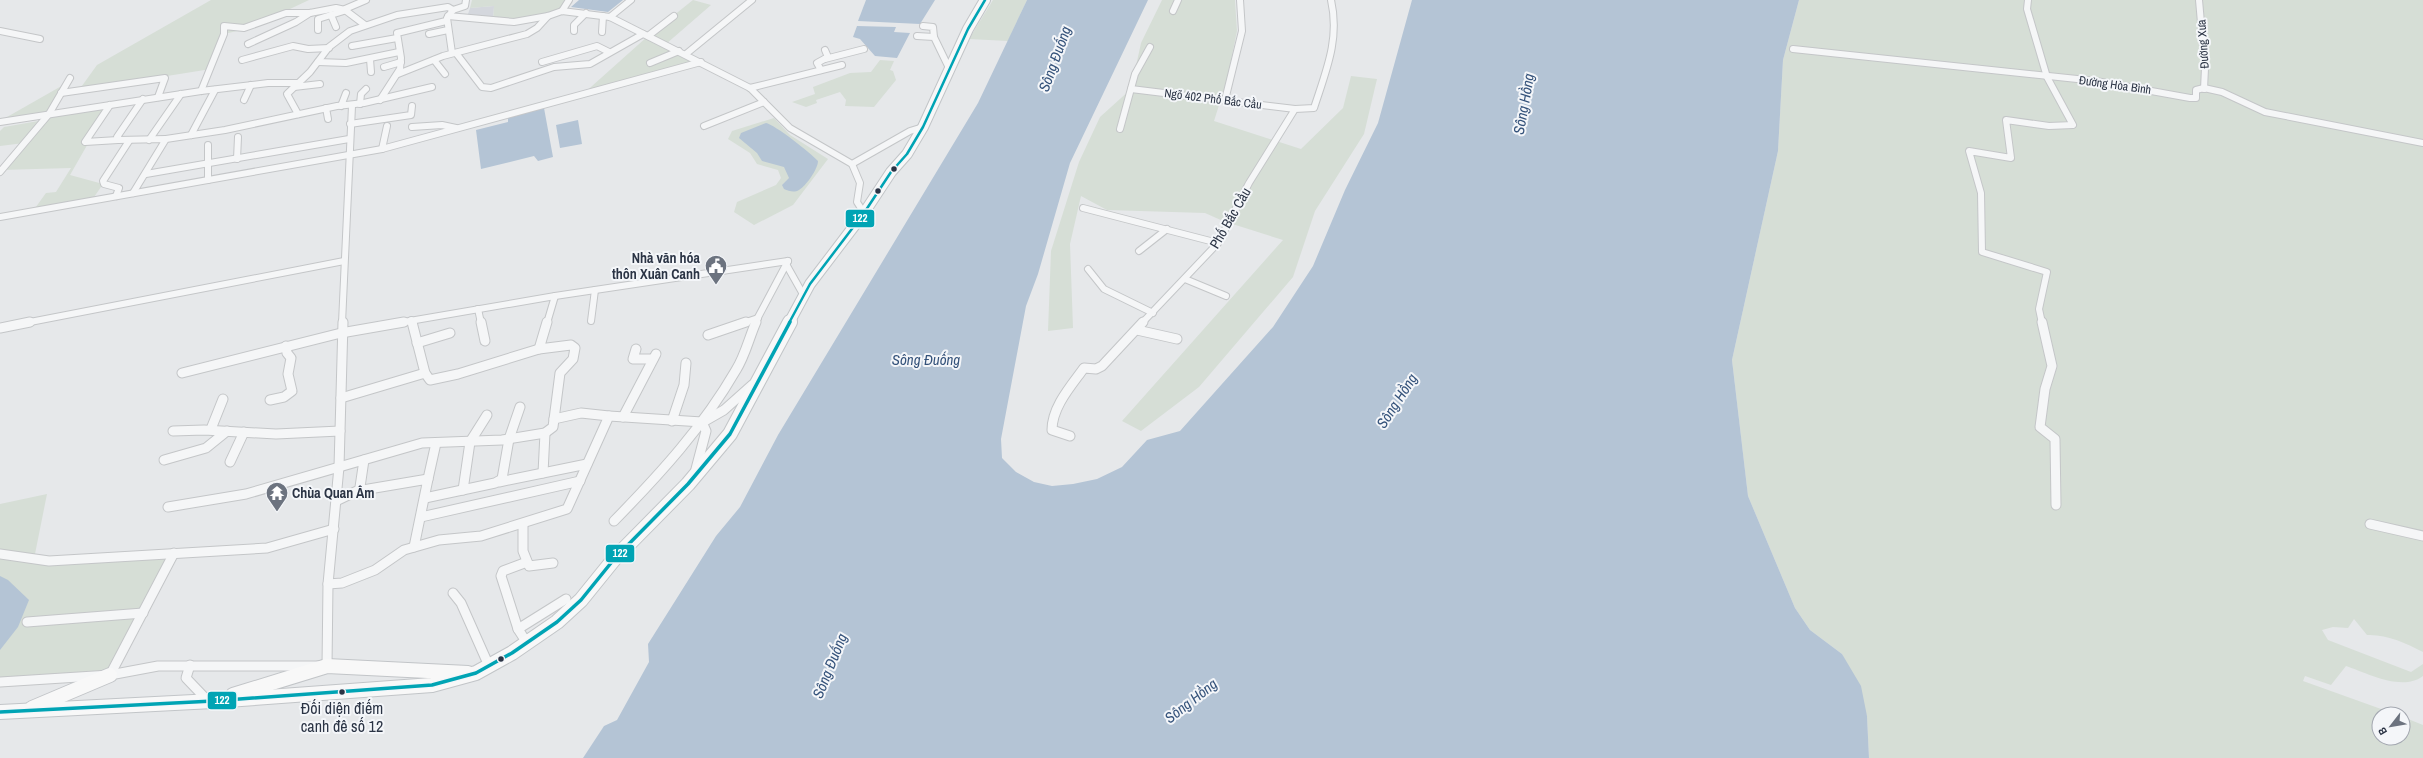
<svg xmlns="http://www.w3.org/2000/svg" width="2423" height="758" font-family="'Archivo Narrow',sans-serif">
  <rect width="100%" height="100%" fill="#e6e8ea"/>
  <path fill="#d4d7dd" d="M 494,6 L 493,21 L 467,17 L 470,8 Z"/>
  <g fill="#d6ded6">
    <path d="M 211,0 L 309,0 L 250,28 L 224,34 L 211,69 L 79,90 L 97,65 Z"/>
    <path d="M 472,0 L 569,0 L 562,11 L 548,16 L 493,21 L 494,6 L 470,8 Z"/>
    <path d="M 693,0 L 711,5 L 666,44 L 701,62 L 582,95 L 648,36 Z"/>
    <path d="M 993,0 L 1027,0 L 1008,41 L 969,39 Z"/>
    <path d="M 1162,0 L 1235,0 L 1237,31 L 1227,80 L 1214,121 L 1301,149 L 1343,108 L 1351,76 L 1377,79 L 1364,134 L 1315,211 L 1293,277 L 1199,387 L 1141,431 L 1122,421 L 1283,240 L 1223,221 L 1205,213 L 1107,210 L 1081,196 L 1070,244 L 1073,328 L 1048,331 L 1051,251 L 1079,162 L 1100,117 L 1131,89 L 1141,43 Z"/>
    <path d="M 1799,0 L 2423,0 L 2423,652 C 2406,643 2386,634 2367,635 L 2354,619 L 2348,628 L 2333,627 L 2322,630 L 2328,640 L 2411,672 L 2423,664 L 2423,676 C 2402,692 2367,673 2346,666 L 2331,685 L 2305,676 L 2303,681 L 2395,714 L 2379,714 L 2379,738 L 2403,738 L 2403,717 L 2423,725 L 2423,758 L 1869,758 L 1867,716 L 1842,654 L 1810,630 L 1795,608 L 1748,496 L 1732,360 L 1778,151 L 1783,60 Z"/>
    <path d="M 880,60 L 894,61 L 890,70 L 893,71 L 896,80 L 874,107 L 845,106 L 846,100 L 840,92 L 816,100 L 817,103 L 806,107 L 792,102 L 815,94 L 813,87 L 850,73 L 871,72 Z"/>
    <path d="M 65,84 L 49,114 L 110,105 L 70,175 L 103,184 L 92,200 L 33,211 L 46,193 L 56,192 L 71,168 L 1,170 L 24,143 L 0,146 L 0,131 L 4,127 L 44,120 L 48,115 L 0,121 Z"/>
    <path d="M 774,118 L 790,135 L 828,159 L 793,205 L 754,225 L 734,212 L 737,202 L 776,185 L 781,178 L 778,170 L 757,164 L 750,153 L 728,139 L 732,131 Z"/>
    <path d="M 47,494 L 34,559 L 174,553 L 110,675 L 0,682 L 0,504 Z"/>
  </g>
  <g fill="#b4c4d5">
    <path d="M 579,0 L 623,0 L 608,12 L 571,7 Z"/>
    <path d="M 866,0 L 935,0 L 920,24 L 858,21 Z"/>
    <path d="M 1027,0 L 1148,0 L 1070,163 L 1038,274 L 1026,306 L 1001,439 L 1002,458 L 1016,472 L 1034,482 L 1052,486 L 1073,484 L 1097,479 L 1122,467 L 1147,440 L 1180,431 L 1273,327 L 1313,266 L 1345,190 L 1378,123 L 1412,0 L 1799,0 L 1783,60 L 1778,151 L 1732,360 L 1748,496 L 1795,608 L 1810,630 L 1842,654 L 1861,686 L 1867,716 L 1869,758 L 583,758 L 604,726 L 617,720 L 649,662 L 648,644 L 716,536 L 740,507 L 778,435 L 978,103 Z"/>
    <path d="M 857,26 L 896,27 L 894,32 L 910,33 L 897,58 L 875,56 L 860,39 L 853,37 Z"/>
    <path d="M 544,108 L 553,157 L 538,161 L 534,156 L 481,169 L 476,130 L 508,122 L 508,118 Z"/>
    <path d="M 578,120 L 582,144 L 560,148 L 556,125 Z"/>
    <path d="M 766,123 C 774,124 812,154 818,161 C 818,169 806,186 799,190 C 794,193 789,191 784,189 L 782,185 L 789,178 L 784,167 L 762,161 L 757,153 L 739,138 L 741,133 Z"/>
    <path d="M 0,576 L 8,580 L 29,600 L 18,627 L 0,650 Z"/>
  </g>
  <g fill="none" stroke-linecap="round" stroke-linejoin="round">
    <g stroke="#c4c6c8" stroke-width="8">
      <g id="minor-far1">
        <path d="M 2028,0 L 2027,9 L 2047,77 L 2073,125 L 2049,126 L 2006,120 L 2011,158 L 1969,151 L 1981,193 L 1982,252 L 2047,272 L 2039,309 L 2042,323"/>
        <path d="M 2199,0 L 2205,68 L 2204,89"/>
        <path d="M 345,9 L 366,0"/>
        <path d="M 562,11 L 569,0"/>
        <path d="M 1173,11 L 1178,0"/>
        <path d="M 331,15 L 336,27"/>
        <path d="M 448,16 L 514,22 L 548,16 L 562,11 L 610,17 L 750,88 L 790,128 L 852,164 L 860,183 L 857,202 L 864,213"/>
        <path d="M 610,17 L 631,0"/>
        <path d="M 923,26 L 933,27 L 934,37"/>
        <path d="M 318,30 L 318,19 L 347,10"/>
        <path d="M 0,31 L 40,39"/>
        <path d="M 574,31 L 574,25 L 586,13"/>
        <path d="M 602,32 L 603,16"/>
        <path d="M 429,34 L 448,30"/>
        <path d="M 648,36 L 674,16"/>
        <path d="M 917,36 L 934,37 L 949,68"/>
        <path d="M 248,44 L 296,22 L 310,13"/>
        <path d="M 352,46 L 397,38"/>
        <path d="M 1793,49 L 2096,81 L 2190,98 L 2196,98 L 2196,90 L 2204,88 L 2222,92 L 2265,112 L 2423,143"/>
        <path d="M 452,53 L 447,18 L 453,10 L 465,6 L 466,0"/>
        <path d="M 456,53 L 482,87 L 491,88 L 554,67 L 590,64 L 643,34"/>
        <path d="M 686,54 L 752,0"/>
        <path d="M 370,59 L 371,72"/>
        <path d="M 825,59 L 864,49"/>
        <path d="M 242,60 L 293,46 L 308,49 L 329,48"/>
        <path d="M 434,60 L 445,74"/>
        <path d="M 318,62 L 346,63 L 399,52"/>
        <path d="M 542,62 L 597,46 L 609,52"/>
        <path d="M 650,63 L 679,51"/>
        <path d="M 384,67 L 401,62"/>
        <path d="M 821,70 L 817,63 L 828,57 L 825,50"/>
        <path d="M 398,74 L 443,56 L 527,34 L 537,28 L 548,16"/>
        <path d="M 294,87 L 320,84"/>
        <path d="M 750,88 L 842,65"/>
        <path d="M 1131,89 L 1295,109"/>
        <path d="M 201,91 L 224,34 L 224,26 L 244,28 L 286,13 L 310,13 L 336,8 L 345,10 L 365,25"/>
        <path d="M 61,93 L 165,78 L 158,97"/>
        <path d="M 244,100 L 251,85"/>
        <path d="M 380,100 L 400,69 L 401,58 L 397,33 L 446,21"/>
        <path d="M 1225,100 L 1242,31 L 1240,0"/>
        <path d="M 360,104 L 361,94 L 366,89"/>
        <path d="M 110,105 L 85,142 L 118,140"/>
        <path d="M 341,106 L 346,93"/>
        <path d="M 326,108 L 328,119"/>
        <path d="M 298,114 L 287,94 L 310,72 L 329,47 L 350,31 L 397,15 L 448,7 L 453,10"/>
        <path d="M 0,122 L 201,91 L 268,83 L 299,83"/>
        <path d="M 350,124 L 411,115 L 412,106"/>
        <path d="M 704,126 L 764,102"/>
        <path d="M 412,127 L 442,125 L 456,128"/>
        <path d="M 1120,129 L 1135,74 L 1150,47"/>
        <path d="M 191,135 L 215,90"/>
        <path d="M 166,139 L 225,130 L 337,106 L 364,103 L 432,87"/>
        <path d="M 149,140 L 181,94"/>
        <path d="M 208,145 L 208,180"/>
        <path d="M 382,149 L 387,126"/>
        <path d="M 237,159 L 238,137"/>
        <path d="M 852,164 L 910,131 L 923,127"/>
        <path d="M 0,172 L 49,114 L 70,78"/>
        <path d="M 146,174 L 349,139"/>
        <path d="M 133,193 L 166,139 L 118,140 L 117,137 L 143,99"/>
        <path d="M 116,196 L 119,188 L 104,184 L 103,181 L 129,141"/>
        <path d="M 1083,208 L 1218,243"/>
        <path d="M 0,217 L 382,149 L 701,62"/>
        <path d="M 1139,251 L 1167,229"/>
        <path d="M 786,264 L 804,296"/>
        <path d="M 1088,269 L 1104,289 L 1153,313"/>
        <path d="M 1185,279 L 1226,296"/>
        <path d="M 478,309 L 481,323"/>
        <path d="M 411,320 L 412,323"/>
        <path d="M 591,321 L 595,290"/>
        <path d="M 25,323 L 344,261"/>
        <path d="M 342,323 L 352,106"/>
        <path d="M 398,323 L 555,296 L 788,261"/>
        <path d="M 547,323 L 555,296"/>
        <path d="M 743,323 L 758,318"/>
        <path d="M 755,323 L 788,261"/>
        <path d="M 1142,323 L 1218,243 L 1249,183 L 1295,109 L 1314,108 C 1326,71 1340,39 1331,0"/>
      </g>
    </g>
    <g stroke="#c4c6c8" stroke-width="11">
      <g id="minor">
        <path d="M 412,322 L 425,373 L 430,380 L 458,374 L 539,349"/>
        <path d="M 481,322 L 485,341"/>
        <path d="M 2042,322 L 2052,366 L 2045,389 L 2040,427 L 2055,439 L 2056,505"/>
        <path d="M 0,328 L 30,322"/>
        <path d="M 1137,330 L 1177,339"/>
        <path d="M 708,335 L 746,322"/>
        <path d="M 417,343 L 450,333"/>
        <path d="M 636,349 L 633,359 L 653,359"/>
        <path d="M 182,373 L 341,333 L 404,322"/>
        <path d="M 341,398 L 425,373"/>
        <path d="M 270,400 L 284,397 L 292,391 L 288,374 L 291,358 L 287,353 L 286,346"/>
        <path d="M 623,417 L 656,354"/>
        <path d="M 554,419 L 581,413 L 609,416"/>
        <path d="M 672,421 L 684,385 L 686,363"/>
        <path d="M 703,422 L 724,410 L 752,385"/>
        <path d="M 211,429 L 223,399"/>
        <path d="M 173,431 L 204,430 L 276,434 L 340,431"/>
        <path d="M 1070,436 L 1052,430 C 1052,407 1071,386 1084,368 L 1096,369 L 1102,366 L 1143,322"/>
        <path d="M 164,460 L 206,448 L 227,431"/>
        <path d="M 364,460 L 360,487 L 363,490 L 428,479 L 414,547"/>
        <path d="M 230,462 L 244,432"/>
        <path d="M 543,473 L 545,433"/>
        <path d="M 428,479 L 436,443"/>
        <path d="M 499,482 L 587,464"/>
        <path d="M 463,490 L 470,442 L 487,415"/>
        <path d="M 425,498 L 495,483 L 502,479 L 509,439 L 520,407"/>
        <path d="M 336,501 L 361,489"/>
        <path d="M 168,507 L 246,494 L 422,443 L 502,440 L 545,433 L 553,427 L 560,373 L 573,359 L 575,348 L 571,345 L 539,349 L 547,322"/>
        <path d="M 421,517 L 580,481"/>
        <path d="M 614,521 C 660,474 703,427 736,370 C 745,356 749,338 756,322"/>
        <path d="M 523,524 L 523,551 L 529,566 L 553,563"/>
        <path d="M 2370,524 L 2423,536"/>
        <path d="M 0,554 L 49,561 L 267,548 L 334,529"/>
        <path d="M 527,562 L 503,571 L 501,576 L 518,629 L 527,643"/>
        <path d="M 328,584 L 342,583 L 375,570 L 404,550 L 439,540 L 481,536 L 567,509 L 609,416 L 702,422 L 706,431 L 696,469"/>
        <path d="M 453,593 L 461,603 L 489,666"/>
        <path d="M 27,622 L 143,613"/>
        <path d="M 518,629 L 566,599"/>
        <path d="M 190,665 L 186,678 L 208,701"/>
        <path d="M 110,675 L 174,553"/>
        <path d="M 0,682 L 110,675 L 158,666 L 327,666 L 328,584 L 339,467 L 343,322"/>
      </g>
    </g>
    <g stroke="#c2c5c8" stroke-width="12">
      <path id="primary-far1" d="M 789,323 L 810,284 L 864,213 L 891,172 L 907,154 L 923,127 L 968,29 L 985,0"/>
    </g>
    <g stroke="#c2c5c8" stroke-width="16">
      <g id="primary">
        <path d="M 233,695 L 327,666 L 468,673"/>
        <path d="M 32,708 L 110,675"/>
        <path d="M 0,712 L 213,701 L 432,685 L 476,673 L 512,653 L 557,622 L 581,600 L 615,558 L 688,484 L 730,434 L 790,322"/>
      </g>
    </g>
    <use href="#minor-far1" stroke="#f5f6f7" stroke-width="6"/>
    <use href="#minor" stroke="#f5f6f7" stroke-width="9"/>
    <use href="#primary-far1" stroke="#f8f8f8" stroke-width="10"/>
    <use href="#primary" stroke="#f8f8f8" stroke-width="14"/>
    <g stroke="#f4f6f9" stroke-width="5">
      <path id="bus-1-far1" d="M 789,323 L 810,284 L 864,213 L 891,172 L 907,154 L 923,127 L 968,29 L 985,0"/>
    </g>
    <g stroke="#f4f6f9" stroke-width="6">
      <path id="bus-1" d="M 0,712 L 213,701 L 432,685 L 476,673 L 512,653 L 557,622 L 581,600 L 615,558 L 688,484 L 730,434 L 790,322"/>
    </g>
    <use href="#bus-1-far1" stroke="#00a4b4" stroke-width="2.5"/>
    <use href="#bus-1" stroke="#00a4b4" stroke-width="3.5"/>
  </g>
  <defs>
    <g id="civic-pin" transform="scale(1.15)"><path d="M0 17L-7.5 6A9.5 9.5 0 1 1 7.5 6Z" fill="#6c737f" stroke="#f4f6f9"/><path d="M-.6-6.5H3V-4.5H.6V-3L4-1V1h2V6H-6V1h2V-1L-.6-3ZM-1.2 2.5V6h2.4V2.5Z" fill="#fff"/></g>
    <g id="temple-pin" transform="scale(1.15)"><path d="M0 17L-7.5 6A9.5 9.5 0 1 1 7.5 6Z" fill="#6c737f" stroke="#f4f6f9"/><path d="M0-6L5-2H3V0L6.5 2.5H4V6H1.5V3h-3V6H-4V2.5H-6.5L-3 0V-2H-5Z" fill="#fff"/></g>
  </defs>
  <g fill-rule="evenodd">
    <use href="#civic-pin" x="716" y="266"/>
    <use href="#temple-pin" x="277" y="493"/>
  </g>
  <g fill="#2b3445" stroke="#f4f6f9" stroke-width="1.5">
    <circle cx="894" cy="169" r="3.5"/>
    <circle cx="878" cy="191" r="3.5"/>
    <circle cx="501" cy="659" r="3.5"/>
    <circle cx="342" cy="692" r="3.5"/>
  </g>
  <g text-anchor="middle" stroke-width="4" stroke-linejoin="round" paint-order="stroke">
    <g font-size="12" fill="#2b3445" stroke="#f4f6f9">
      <text transform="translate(2203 44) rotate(-94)" y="4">Đường Xưa</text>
      <text transform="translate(2115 85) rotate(8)" y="4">Đường Hòa Bình</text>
      <text transform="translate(1213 99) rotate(7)" y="4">Ngõ 402 Phố Bắc Cầu</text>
    </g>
    <g font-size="14" fill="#2b3445" stroke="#f4f6f9">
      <text transform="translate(1230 218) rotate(-60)" y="5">Phố Bắc Cầu</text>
    </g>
    <g font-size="14" font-weight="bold" fill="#2b3445" stroke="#f4f6f9" text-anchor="end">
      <text x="700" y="263">Nhà văn hóa<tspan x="700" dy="16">thôn Xuân Canh</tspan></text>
      <text x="292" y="498" text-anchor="start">Chùa Quan Âm</text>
    </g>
    <g font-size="15" font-style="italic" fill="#34527a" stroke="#f4f6f9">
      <text transform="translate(1055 59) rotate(-70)" y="5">Sông Đuống</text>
      <text transform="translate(1524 104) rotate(-80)" y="5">Sông Hồng</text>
      <text x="926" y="365">Sông Đuống</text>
      <text transform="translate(1397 401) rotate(-57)" y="5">Sông Hồng</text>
      <text transform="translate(830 666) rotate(-68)" y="5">Sông Đuống</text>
      <text transform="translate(1191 701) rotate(-38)" y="5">Sông Hồng</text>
    </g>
    <g font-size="16" fill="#2b3445" stroke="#f4f6f9">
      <text x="342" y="714">Đối diện điếm<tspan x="342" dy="18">canh đê số 12</tspan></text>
    </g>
  </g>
  <g stroke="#f4f6f9" stroke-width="1.5">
    <rect x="845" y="209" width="30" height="19" rx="4" fill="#00a4b4"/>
    <rect x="605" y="544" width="30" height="19" rx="4" fill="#00a4b4"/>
    <rect x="207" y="691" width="30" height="19" rx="4" fill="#00a4b4"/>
  </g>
  <g font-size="11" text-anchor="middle" font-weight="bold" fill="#fff">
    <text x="860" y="222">122</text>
    <text x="620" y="557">122</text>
    <text x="222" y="704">122</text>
  </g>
  <g transform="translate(2391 726) rotate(239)"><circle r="19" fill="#f4f6f9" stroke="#a4a8b1"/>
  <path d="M0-3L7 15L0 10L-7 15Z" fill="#6c737f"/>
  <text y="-6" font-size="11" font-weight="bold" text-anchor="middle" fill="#2b3445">B</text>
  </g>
</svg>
